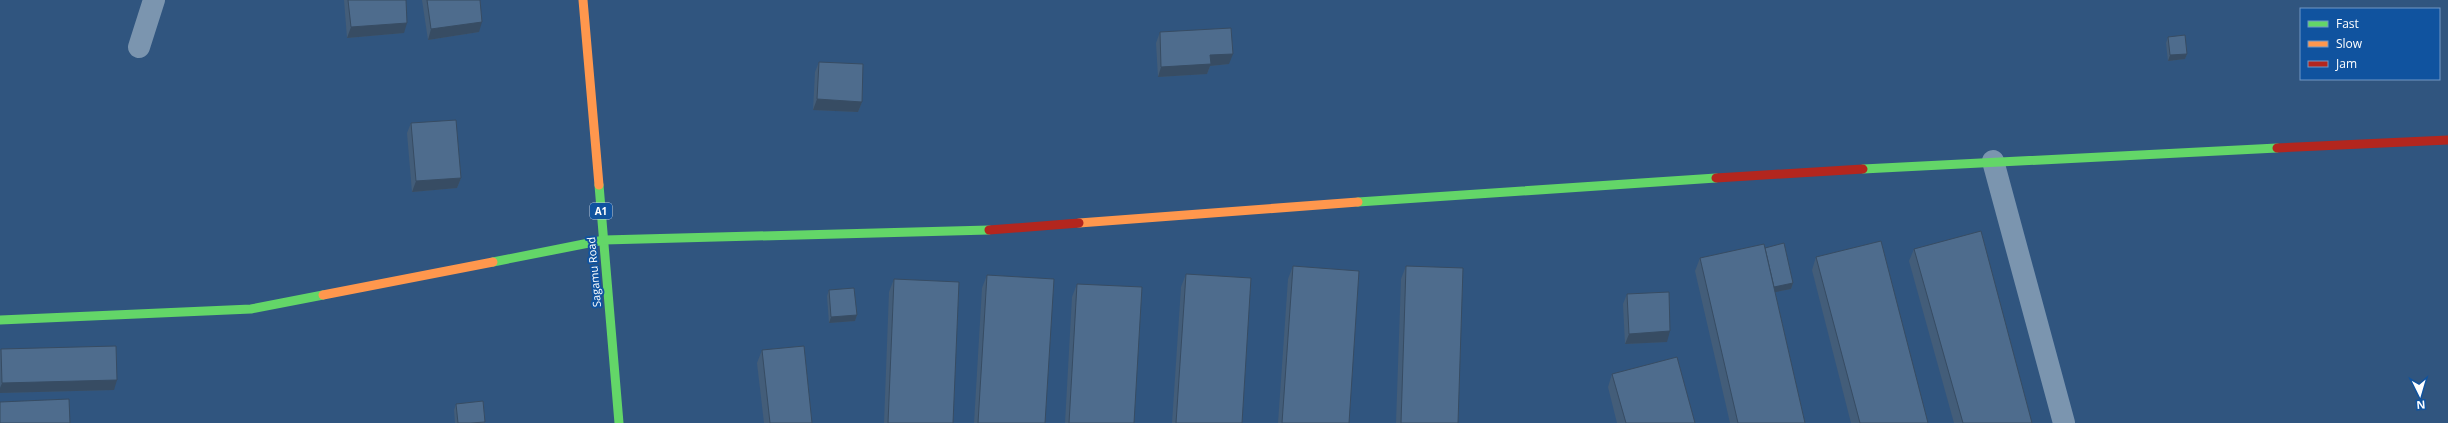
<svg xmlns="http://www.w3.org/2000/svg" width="2448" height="423" font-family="'Open Sans',sans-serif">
  <rect width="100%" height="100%" fill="#30557f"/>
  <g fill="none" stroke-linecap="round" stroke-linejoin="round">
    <g stroke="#7b95af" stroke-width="22">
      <path d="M 139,47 L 154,0"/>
      <path d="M 1993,161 L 2064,423"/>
    </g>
    <g stroke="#63d668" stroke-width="9">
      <path d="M 1863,169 L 2277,148"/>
      <path d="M 599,185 L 619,423"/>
      <path d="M 1358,202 L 1716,178"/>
      <path d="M 493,262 L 604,240 L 989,230"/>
      <path d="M 0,320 L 251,309 L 323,295"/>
    </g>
    <g stroke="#ff974d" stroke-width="9">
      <path d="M 583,0 L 599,185"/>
      <path d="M 1079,223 L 1358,202"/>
      <path d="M 323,295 L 493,262"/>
    </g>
    <g stroke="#b3261e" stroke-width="9">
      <path d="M 2277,148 L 2448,140"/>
      <path d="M 1716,178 L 1863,169"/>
      <path d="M 989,230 L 1079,223"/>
    </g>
  </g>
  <g fill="#435d79">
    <path d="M 344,0 L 406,0 L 404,33 L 347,38 Z"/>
    <path d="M 422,0 L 480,0 L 479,32 L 428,40 Z"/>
    <path d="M 1160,32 L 1229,64 L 1210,66 L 1207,74 L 1158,77 L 1156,43 Z"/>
    <path d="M 2168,37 L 2187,54 L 2185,59 L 2168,61 L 2166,43 Z"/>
    <path d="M 819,62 L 862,102 L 858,112 L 813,110 L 815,72 Z"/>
    <path d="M 411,123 L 461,178 L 457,188 L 412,192 L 407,133 Z"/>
    <path d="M 1765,248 L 1793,283 L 1791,289 L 1775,292 L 1805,423 L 1730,423 L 1695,271 L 1700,258 Z"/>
    <path d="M 1914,249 L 2032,423 L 1954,423 L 1909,261 Z"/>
    <path d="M 1816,257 L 1928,423 L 1851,423 L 1812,270 Z"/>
    <path d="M 1293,266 L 1349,423 L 1278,423 L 1288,279 Z"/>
    <path d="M 1406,266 L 1458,423 L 1396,423 L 1401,279 Z"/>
    <path d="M 1186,274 L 1242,423 L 1172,423 L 1181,287 Z"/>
    <path d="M 987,275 L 1045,423 L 974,423 L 982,288 Z"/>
    <path d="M 894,279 L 953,423 L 884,423 L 889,292 Z"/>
    <path d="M 1077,284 L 1134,423 L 1065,423 L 1072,297 Z"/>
    <path d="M 829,290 L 857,315 L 855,321 L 829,323 L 827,296 Z"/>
    <path d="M 1627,294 L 1667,342 L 1625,344 L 1623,304 Z"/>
    <path d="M 1,349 L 114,390 L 0,393 L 0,351 Z"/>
    <path d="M 762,350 L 812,423 L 764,423 L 757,363 Z"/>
    <path d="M 1612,374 L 1695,423 L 1617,423 L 1608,387 Z"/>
    <path d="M 456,404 L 485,422 L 484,423 L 455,423 L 454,410 Z"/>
  </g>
  <g fill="#374c63">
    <path d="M 482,22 L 479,32 L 428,40 L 431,29 Z"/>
    <path d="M 407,23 L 404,33 L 347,38 L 351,27 Z"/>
    <path d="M 1233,54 L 1229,64 L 1210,66 L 1207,74 L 1158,77 L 1161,67 L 1210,55 Z"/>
    <path d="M 2187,54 L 2185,59 L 2168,61 L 2170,55 Z"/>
    <path d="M 817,99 L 862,102 L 858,112 L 813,110 Z"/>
    <path d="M 461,178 L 457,188 L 412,192 L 416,181 Z"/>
    <path d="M 1793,283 L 1791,289 L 1771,293 L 1773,287 Z"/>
    <path d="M 857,315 L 855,321 L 829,323 L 831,317 Z"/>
    <path d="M 1670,331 L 1667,342 L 1625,344 L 1629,334 Z"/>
    <path d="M 117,380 L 114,390 L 0,393 L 0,388 L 2,383 Z"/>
  </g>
  <g fill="#4e6c8d" stroke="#374c63">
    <path d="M 348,0 L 406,0 L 407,23 L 351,27 Z"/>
    <path d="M 427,0 L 480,0 L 482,22 L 431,29 Z"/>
    <path d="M 1231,28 L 1233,54 L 1210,55 L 1211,64 L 1161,67 L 1160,32 Z"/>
    <path d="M 2185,35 L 2187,54 L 2170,55 L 2168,37 Z"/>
    <path d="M 819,62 L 863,64 L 862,102 L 817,99 Z"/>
    <path d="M 456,120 L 461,178 L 416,181 L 411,123 Z"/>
    <path d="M 1981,231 L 2032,423 L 1963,423 L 1914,249 Z"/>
    <path d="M 1881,241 L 1928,423 L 1860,423 L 1816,257 Z"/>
    <path d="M 1784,243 L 1793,283 L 1774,287 L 1765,248 Z"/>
    <path d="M 1764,244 L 1805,423 L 1738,423 L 1700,258 Z"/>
    <path d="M 1293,266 L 1359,271 L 1349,423 L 1282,423 Z"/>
    <path d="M 1406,266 L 1463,268 L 1458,423 L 1401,423 Z"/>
    <path d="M 1186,274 L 1251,278 L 1242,423 L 1176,423 Z"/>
    <path d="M 987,275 L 1054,279 L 1045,423 L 978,423 Z"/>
    <path d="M 894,279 L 959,282 L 953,423 L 888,423 Z"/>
    <path d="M 1077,284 L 1142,287 L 1134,423 L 1069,423 Z"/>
    <path d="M 854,288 L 857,315 L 831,317 L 829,290 Z"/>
    <path d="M 1669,292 L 1670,331 L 1629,334 L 1627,294 Z"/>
    <path d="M 116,346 L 117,380 L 2,383 L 1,349 Z"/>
    <path d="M 804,346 L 812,423 L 770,423 L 762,350 Z"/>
    <path d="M 1677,357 L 1695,423 L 1626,423 L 1612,374 Z"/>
    <path d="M 69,399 L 70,423 L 0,423 L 0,402 Z"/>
    <path d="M 483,401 L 485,422 L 471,423 L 458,423 L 456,404 Z"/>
  </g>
  <g text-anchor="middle" stroke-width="4" stroke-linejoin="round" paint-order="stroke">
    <rect fill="#10539f" stroke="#b7cbe2" stroke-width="1" x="590" y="203" width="22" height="16" rx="3"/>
    <g font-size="10" font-weight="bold" fill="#fff">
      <text x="601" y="215">A1</text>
    </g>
    <g font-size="11" fill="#fff" stroke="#10539f">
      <text transform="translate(594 272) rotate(-95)" y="4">Sagamu Road</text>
    </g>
  </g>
  <rect x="2300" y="8" width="140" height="72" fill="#10539f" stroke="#7098c5"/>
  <rect x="2308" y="21" width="20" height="6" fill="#63d668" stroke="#7098c5"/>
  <text x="2336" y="28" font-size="12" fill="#ffffff">Fast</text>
  <rect x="2308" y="41" width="20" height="6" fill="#ff974d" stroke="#7098c5"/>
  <text x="2336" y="48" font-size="12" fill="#ffffff">Slow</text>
  <rect x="2308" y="61" width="20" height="6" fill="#b3261e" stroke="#7098c5"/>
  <text x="2336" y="68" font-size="12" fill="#ffffff">Jam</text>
  <g transform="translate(2420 395) rotate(175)" stroke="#10539f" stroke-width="3" paint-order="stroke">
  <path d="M0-3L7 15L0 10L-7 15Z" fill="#ffffff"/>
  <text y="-6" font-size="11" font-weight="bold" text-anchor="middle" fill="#ffffff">N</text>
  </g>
</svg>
